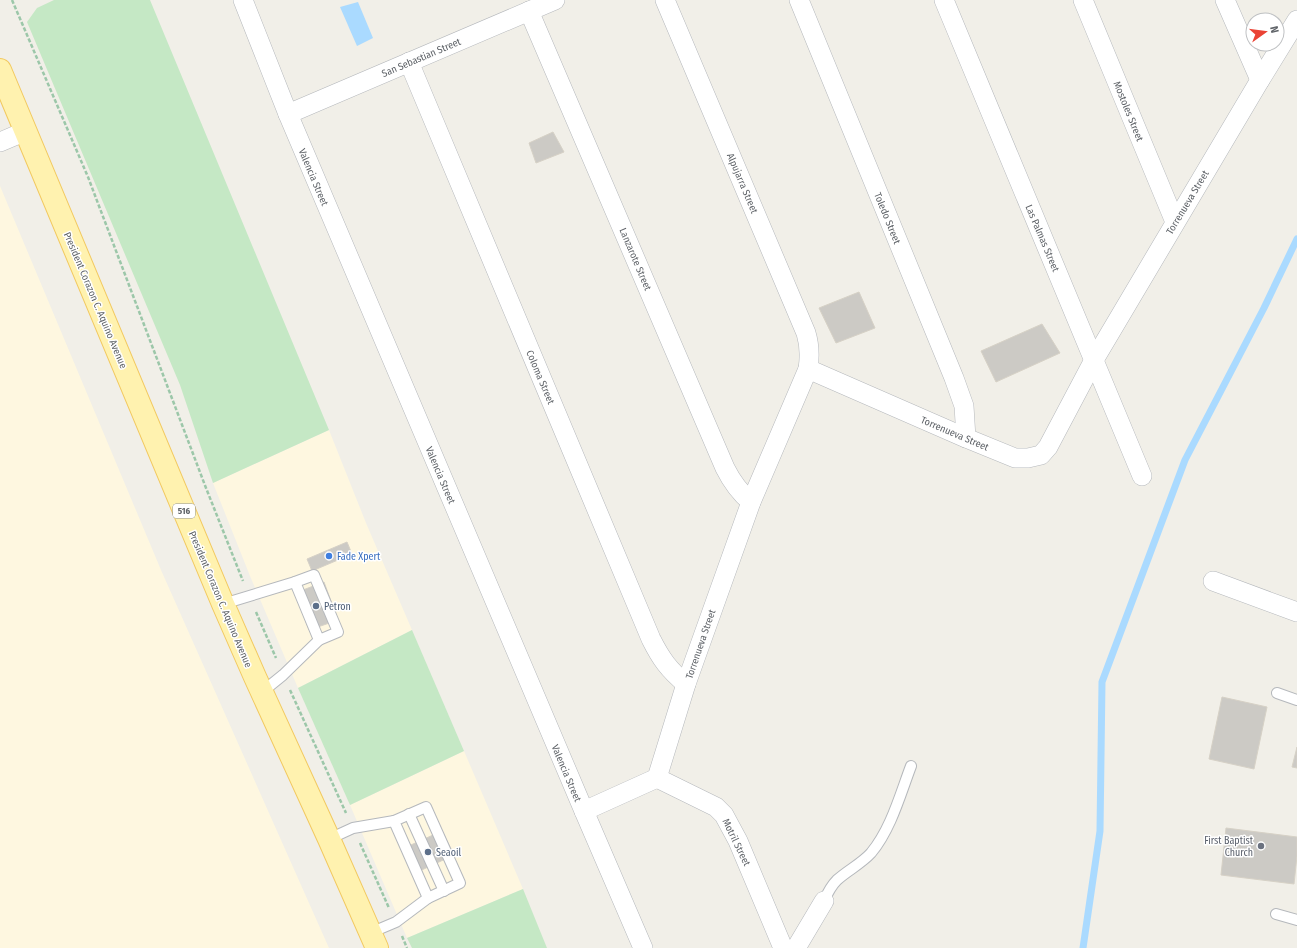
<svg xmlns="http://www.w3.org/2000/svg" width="1297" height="948" font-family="'Fira Sans Condensed',sans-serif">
  <rect width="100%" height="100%" fill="#f1efe8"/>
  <g fill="#fef7e0">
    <path d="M 0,186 L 161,570 L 329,948 L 0,948 Z"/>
    <path d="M 329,430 L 366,523 L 412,630 L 298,688 L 250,576 L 213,483 Z"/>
    <path d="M 464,751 L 523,889 L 407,938 L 350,805 Z"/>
  </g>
  <g fill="#c5e8c5">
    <path d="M 54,0 L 150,0 L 329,430 L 213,483 L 180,385 L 27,22 L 37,8 Z"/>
    <path d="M 412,630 L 464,751 L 350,805 L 298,688 Z"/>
    <path d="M 523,889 L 547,948 L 412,948 L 407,938 Z"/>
  </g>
  <path fill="#aadaff" d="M 358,2 L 373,38 L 357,46 L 340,7 Z"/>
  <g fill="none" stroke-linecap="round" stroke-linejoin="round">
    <path stroke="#aadaff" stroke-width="7" d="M 1083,948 L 1100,831 L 1102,682 L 1185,460 L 1264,308 L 1297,239"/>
  </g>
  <g fill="#cccac5" stroke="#d6d1c6">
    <path d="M 553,132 L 564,152 L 536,163 L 529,143 Z"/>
    <path d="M 859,292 L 875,328 L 836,343 L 819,308 Z"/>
    <path d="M 1042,324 L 1060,353 L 996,382 L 981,351 Z"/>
    <path d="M 347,542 L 352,554 L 312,571 L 307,559 Z"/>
    <path d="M 324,582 L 338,620 L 309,630 L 295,593 Z"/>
    <path d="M 1222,697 L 1267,707 L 1254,769 L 1209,759 Z"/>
    <path d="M 1297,747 L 1297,768 L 1292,767 Z"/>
    <path d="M 1226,828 L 1297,837 L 1297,856 L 1294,884 L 1221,875 Z"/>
    <path d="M 442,831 L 454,855 L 413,874 L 402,849 Z"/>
  </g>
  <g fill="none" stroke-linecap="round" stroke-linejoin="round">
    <g stroke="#b5b8bc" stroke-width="12">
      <g id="service">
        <path d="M 314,575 L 338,632 L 319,640 L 295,582 Z"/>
        <path d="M 223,604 L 295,582"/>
        <path d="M 262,692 L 283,675 L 319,640"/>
        <path d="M 1277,693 L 1297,700"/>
        <path d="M 426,807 L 460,883 L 428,898 L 394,821 Z"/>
        <path d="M 409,814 L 444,891"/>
        <path d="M 329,839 L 353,828 L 394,821"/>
        <path d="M 824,901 C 827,894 831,886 837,880 C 848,870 861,864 871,853 C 891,829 900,795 911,766"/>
        <path d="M 1276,914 L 1297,920"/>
        <path d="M 370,933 L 396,922 L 428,898"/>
      </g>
    </g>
    <g stroke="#b5b8bc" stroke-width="20">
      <g id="minor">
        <path d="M 243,0 L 288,114 L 584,811 L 643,948"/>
        <path d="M 799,0 L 954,378 L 964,406 L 966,438"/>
        <path d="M 944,0 L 1142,476"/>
        <path d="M 1083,0 L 1175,222"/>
        <path d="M 1225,0 L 1260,80"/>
        <path d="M 529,11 L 725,468 C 732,482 739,492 751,502"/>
        <path d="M 409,62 L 651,639 C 661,659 669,670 686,684"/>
        <path d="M 288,114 L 555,0"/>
        <path d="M 0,142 L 26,131"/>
        <path d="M 808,369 L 966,438 L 1015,458 L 1028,458 L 1041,455 L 1048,447 L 1094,360 L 1260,80 L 1297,20"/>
        <path d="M 1213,581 L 1297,612"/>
        <path d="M 657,778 L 686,684 L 751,502 L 808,369 C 810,356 810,346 806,333 L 665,0"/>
        <path d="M 657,778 L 716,807 L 724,815 L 738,841 L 783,948"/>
        <path d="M 584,811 L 657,778"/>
        <path d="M 796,948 L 824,901"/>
      </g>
    </g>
    <g stroke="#f2c960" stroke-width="24">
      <path id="primary" d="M 0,70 L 223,604 L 255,677 L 329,839 L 377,948"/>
    </g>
    <g stroke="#9cc7a9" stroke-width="2.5" stroke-dasharray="4 2" stroke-linecap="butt">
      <path d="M 12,0 L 88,177 L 206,488 L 243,581"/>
      <path d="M 256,612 L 276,658"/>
      <path d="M 290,690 L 346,813"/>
      <path d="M 360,843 L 389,908"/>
      <path d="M 402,936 L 407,948"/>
    </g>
    <use href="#service" stroke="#fff" stroke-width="10"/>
    <use href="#minor" stroke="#fff" stroke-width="19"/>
    <use href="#primary" stroke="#fff2af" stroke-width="22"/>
  </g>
  <circle fill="#3f7fe0" stroke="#fff" stroke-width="1.5" cx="329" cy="556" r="4"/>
  <g fill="#5c6f8a" stroke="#fff" stroke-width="1.5">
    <circle cx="316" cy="606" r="4"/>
    <circle cx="428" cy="852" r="4"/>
  </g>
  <circle fill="#6b7280" stroke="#fff" stroke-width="1.5" cx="1261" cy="846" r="4"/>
  <g text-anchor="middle" stroke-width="3" stroke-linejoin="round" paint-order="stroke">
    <rect fill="#fff" stroke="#8f9295" stroke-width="1" x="173" y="504" width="22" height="14" rx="3"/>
    <g font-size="9" font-weight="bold" fill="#5f6368">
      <text x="184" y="514">516</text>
    </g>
    <g font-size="10" fill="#5f6368" stroke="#fff">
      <text transform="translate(421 57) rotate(-23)" y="4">San Sebastian Street</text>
      <text transform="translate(1129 111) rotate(68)" y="4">Mostoles Street</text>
      <text transform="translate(314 177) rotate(67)" y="4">Valencia Street</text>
      <text transform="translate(743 183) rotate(67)" y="4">Alpujarra Street</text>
      <text transform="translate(1187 202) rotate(-59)" y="4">Torrenueva Street</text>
      <text transform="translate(888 218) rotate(68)" y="4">Toledo Street</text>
      <text transform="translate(1043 238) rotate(67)" y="4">Las Palmas Street</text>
      <text transform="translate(636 259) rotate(67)" y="4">Lanzarote Street</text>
      <text transform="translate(96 300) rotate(67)" y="4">President Corazon C. Aquino Avenue</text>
      <text transform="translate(541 377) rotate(67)" y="4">Coloma Street</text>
      <text transform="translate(955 433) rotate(23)" y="4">Torrenueva Street</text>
      <text transform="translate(441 475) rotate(67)" y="4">Valencia Street</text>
      <text transform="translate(221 599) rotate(67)" y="4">President Corazon C. Aquino Avenue</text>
      <text transform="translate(700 644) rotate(-71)" y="4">Torrenueva Street</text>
      <text transform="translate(567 773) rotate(67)" y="4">Valencia Street</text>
      <text transform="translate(737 842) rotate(64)" y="4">Motril Street</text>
    </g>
    <g font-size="10" fill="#366cbe" stroke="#fff" text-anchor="start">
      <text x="337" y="560">Fade Xpert</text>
    </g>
    <g font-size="10" fill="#4e5e75" stroke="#fff" text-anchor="start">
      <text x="324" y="610">Petron</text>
      <text x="436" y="856">Seaoil</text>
    </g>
    <g font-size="10" fill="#5b616d" stroke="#fff" text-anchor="end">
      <text x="1253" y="844">First Baptist<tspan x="1253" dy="12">Church</tspan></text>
    </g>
  </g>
  <g transform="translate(1265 32) rotate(76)"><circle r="19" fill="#ffffff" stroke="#bfc1c3"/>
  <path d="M0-3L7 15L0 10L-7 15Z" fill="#ea4335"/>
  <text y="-6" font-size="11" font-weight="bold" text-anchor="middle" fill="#5f6368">N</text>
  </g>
</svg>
